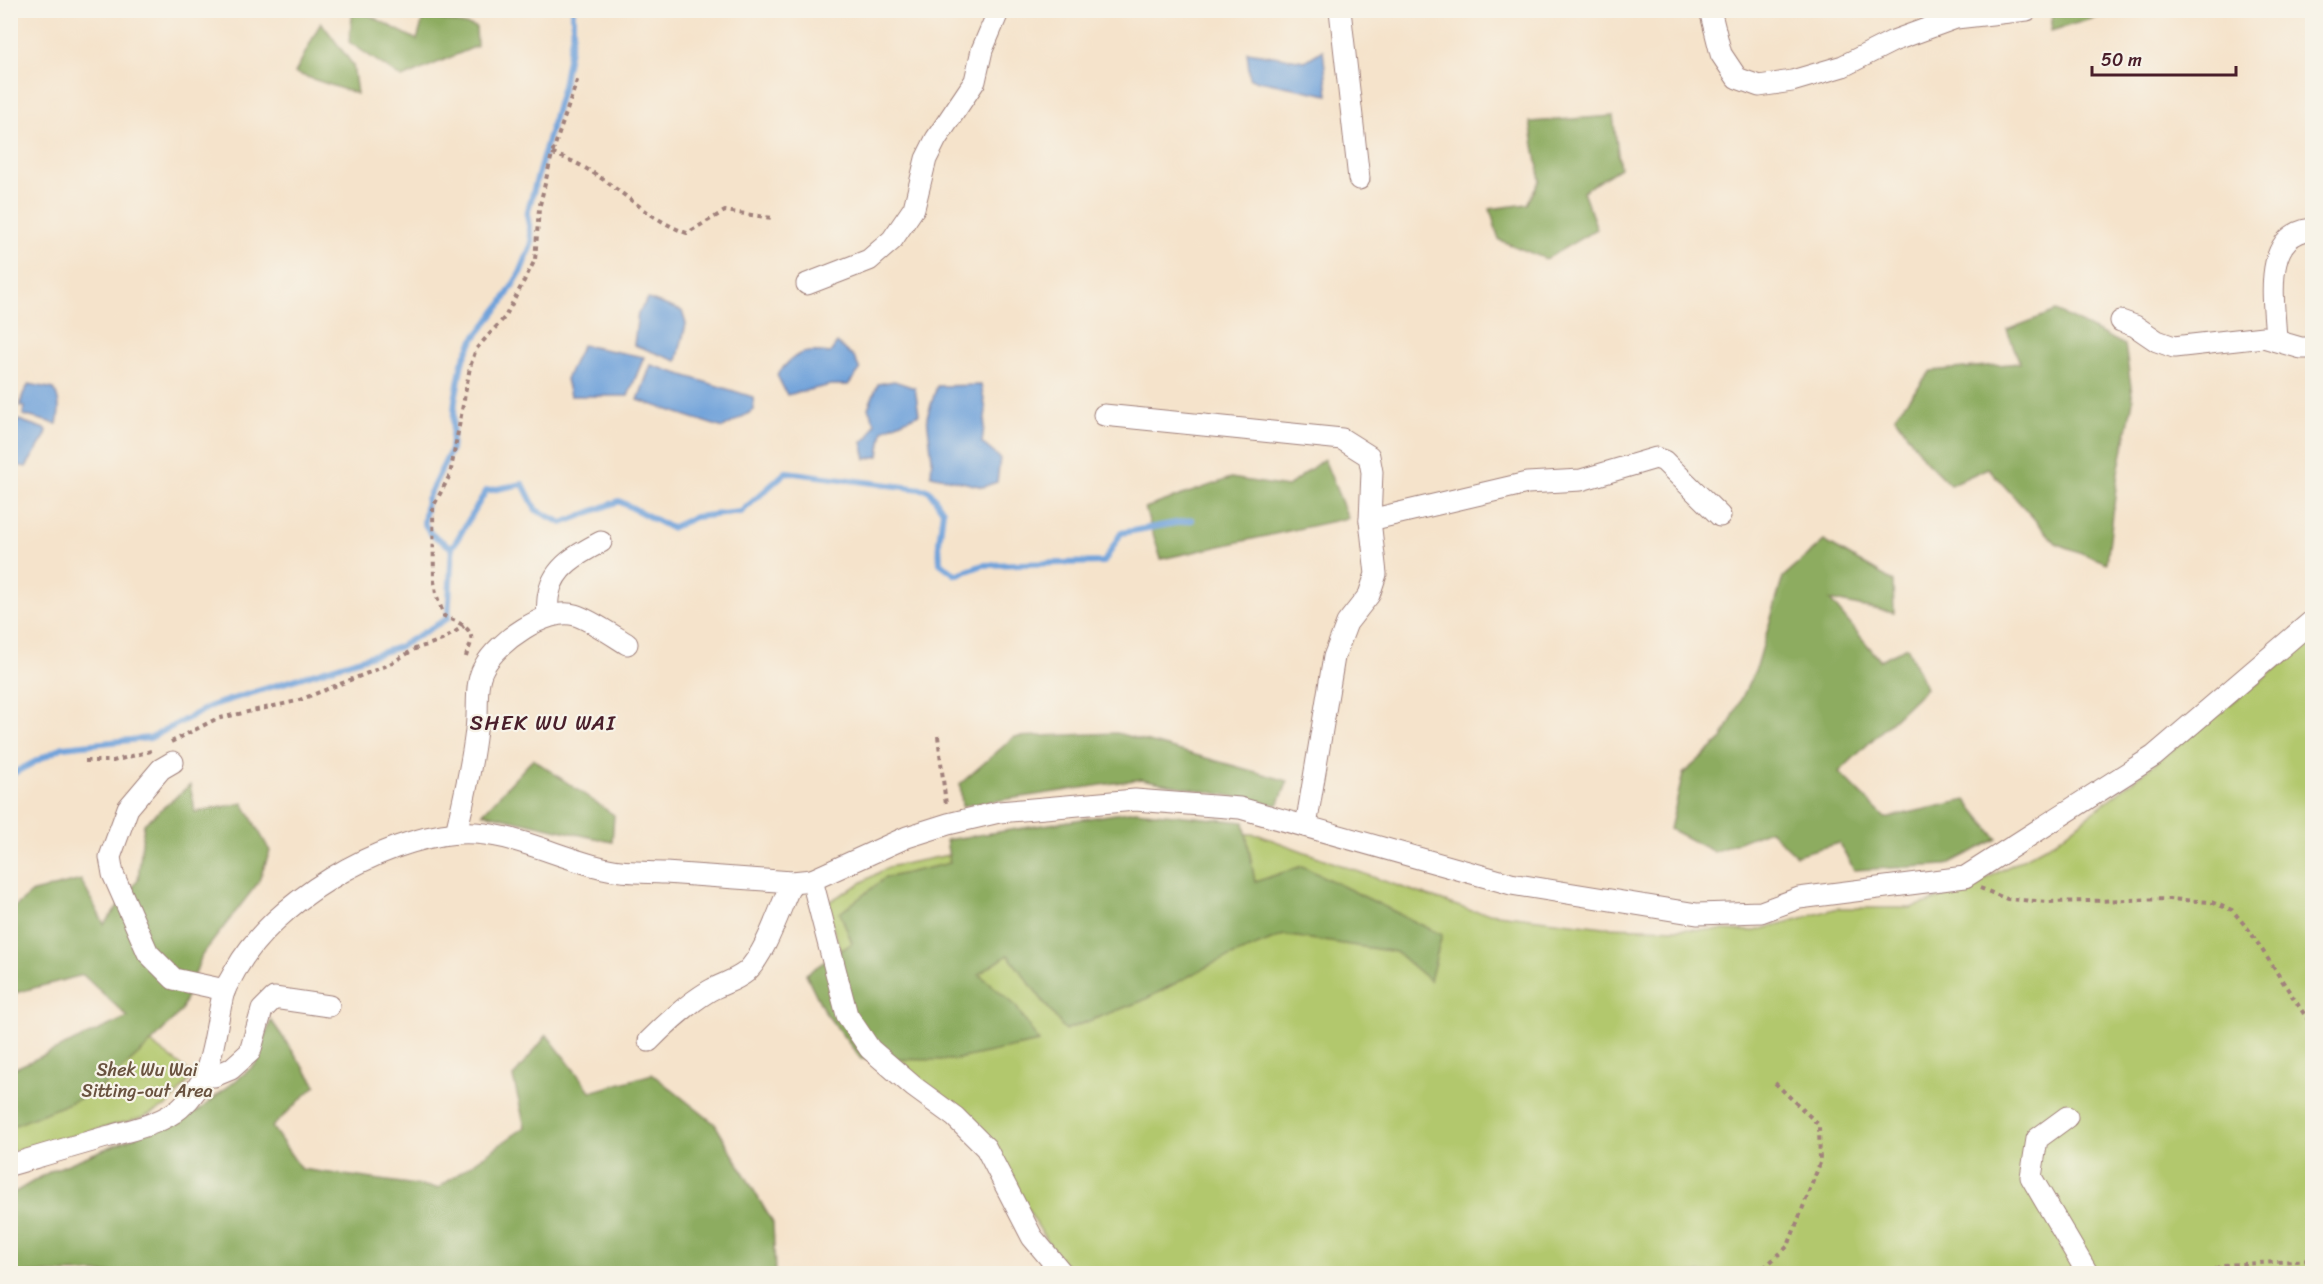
<svg xmlns="http://www.w3.org/2000/svg" width="2323" height="1284" font-family="Sriracha,sans-serif">
  <rect width="100%" height="100%" fill="#f7f3e8"/>
  <filter id="ink" filterUnits="userSpaceOnUse"><feTurbulence type="fractalNoise" baseFrequency=".0167" numOctaves="2"/><feDisplacementMap in="SourceGraphic" scale="12" xChannelSelector="R" yChannelSelector="G"/><feConvolveMatrix kernelMatrix="1 2 1 2 8 2 1 2 1" color-interpolation-filters="sRGB"/></filter>
  <filter id="wash" filterUnits="userSpaceOnUse"><feTurbulence type="fractalNoise" baseFrequency=".008" numOctaves="4" result="noise"/><feDisplacementMap in="SourceGraphic" scale="24" xChannelSelector="R" yChannelSelector="G"/><feGaussianBlur stdDeviation="1.35" result="paint"/><feColorMatrix in="noise" values="0 0 0 0 0 0 0 0 0 0 0 0 0 0 0 0 0 1.4 0 .05"/><feComposite in="paint" operator="in"/></filter>
  <g filter="url(#wash)">
    <rect width="100%" height="100%" fill="#f5e3cb"/>
    <g fill="#b2c86d" stroke="#7e744c" stroke-width="1.5">
      <path d="M 2312,640 L 2312,1273 L 1067,1273 L 975,1125 L 871,1042 L 825,904 L 888,867 L 1054,834 L 1159,824 L 1259,835 L 1381,880 L 1472,911 L 1604,927 L 1755,931 L 1838,908 L 1911,908 L 1967,889 L 2056,841 Z"/>
      <path d="M 144,1038 L 194,1075 L 167,1106 L 141,1118 L 11,1152 L 11,1126 Z"/>
    </g>
    <g fill="#8dac60" stroke="#6c6646" stroke-width="1.5">
      <path d="M 359,10 L 417,40 L 424,16 L 476,27 L 477,46 L 402,78 L 349,42 L 353,11 Z"/>
      <path d="M 2053,11 L 2053,10 L 2118,11 L 2051,31 Z"/>
      <path d="M 321,22 L 353,65 L 357,94 L 295,73 Z"/>
      <path d="M 1613,116 L 1620,168 L 1583,191 L 1597,229 L 1546,259 L 1499,240 L 1490,209 L 1527,204 L 1540,180 L 1530,122 Z"/>
      <path d="M 2056,311 L 2125,345 L 2133,401 L 2118,472 L 2107,563 L 2056,543 L 1988,468 L 1950,485 L 1924,459 L 1895,416 L 1931,371 L 2020,363 L 2007,330 Z"/>
      <path d="M 1324,459 L 1348,518 L 1161,559 L 1145,508 L 1231,478 L 1287,487 Z"/>
      <path d="M 1824,541 L 1893,581 L 1894,613 L 1830,600 L 1880,660 L 1907,647 L 1926,688 L 1839,772 L 1885,818 L 1966,800 L 1997,839 L 1946,865 L 1854,870 L 1839,843 L 1796,855 L 1769,830 L 1714,852 L 1670,829 L 1683,774 L 1722,739 L 1757,666 L 1783,577 Z"/>
      <path d="M 1117,733 L 1288,781 L 1278,805 L 1141,779 L 962,806 L 960,784 L 1014,737 Z"/>
      <path d="M 533,759 L 614,815 L 612,842 L 483,813 Z"/>
      <path d="M 190,785 L 195,812 L 243,803 L 270,851 L 258,883 L 202,955 L 181,1011 L 148,1046 L 96,1092 L 11,1127 L 11,1070 L 128,1017 L 83,975 L 11,994 L 11,910 L 33,892 L 81,880 L 104,924 L 138,880 L 144,824 Z"/>
      <path d="M 1135,811 L 1244,822 L 1255,882 L 1302,866 L 1442,935 L 1430,981 L 1396,952 L 1284,935 L 1214,963 L 1142,1001 L 1065,1030 L 1008,955 L 979,974 L 1015,1005 L 1039,1042 L 953,1060 L 861,1059 L 824,1011 L 806,974 L 852,943 L 840,913 L 885,878 L 950,863 L 946,840 Z"/>
      <path d="M 271,1020 L 316,1085 L 272,1127 L 301,1169 L 438,1188 L 525,1127 L 513,1077 L 547,1035 L 591,1092 L 652,1074 L 715,1124 L 773,1223 L 775,1273 L 11,1273 L 10,1195 L 51,1171 L 198,1111 L 256,1064 Z"/>
    </g>
    <g fill="#6fa2da" stroke="#5c6082" stroke-width="1.5">
      <path d="M 1323,50 L 1328,95 L 1250,79 L 1247,52 L 1305,61 Z"/>
      <path d="M 648,299 L 682,311 L 686,324 L 677,361 L 634,345 L 638,313 Z"/>
      <path d="M 837,343 L 854,357 L 860,370 L 848,385 L 831,385 L 787,395 L 777,375 C 794,353 802,349 830,353 Z"/>
      <path d="M 582,345 L 644,357 L 628,396 L 570,396 L 566,379 Z"/>
      <path d="M 651,365 L 753,397 L 754,410 L 723,428 L 638,400 Z"/>
      <path d="M 894,381 L 915,388 L 919,414 L 883,430 L 879,456 L 866,459 L 862,442 L 869,437 L 875,423 L 868,408 L 878,384 Z"/>
      <path d="M 29,384 L 54,389 C 60,401 60,410 57,424 L 23,415 L 25,407 L 20,406 L 23,394 Z"/>
      <path d="M 981,385 L 986,410 L 982,443 L 1000,458 L 997,482 L 983,487 L 931,475 L 932,459 L 927,417 L 937,386 Z"/>
      <path d="M 19,420 L 47,430 L 46,435 L 26,467 L 11,464 L 11,432 Z"/>
    </g>
    <g fill="none" stroke-linecap="round" stroke-linejoin="round">
      <g stroke="#6fa2da" stroke-width="6">
        <path d="M 452,548 L 431,534 L 424,523 L 427,499 L 451,450 L 455,400 L 462,363 L 473,340 L 502,303 L 520,273 L 532,243 L 527,214 L 563,86 L 573,32 L 573,10"/>
        <path d="M 10,775 L 63,747 L 150,738 L 213,705 L 399,647 L 448,618 L 452,548 L 486,491 L 523,484 L 536,510 L 562,523 L 619,501 L 671,528 L 695,517 L 741,512 L 786,472 L 929,490 L 943,511 L 939,543 L 940,563 L 956,575 L 983,565 L 1104,562 L 1121,533 L 1192,520"/>
      </g>
    </g>
  </g>
  <g filter="url(#ink)">
    <g fill="none" stroke-linecap="round" stroke-linejoin="round">
      <g stroke="#a0817b" stroke-width="23">
        <g id="minor">
          <path d="M 1340,10 L 1359,179"/>
          <path d="M 1710,10 L 1721,54 L 1737,78 L 1759,86 L 1792,81 L 1843,66 L 1893,41 L 1956,18 L 2027,10"/>
          <path d="M 807,284 L 869,260 L 892,240 L 914,208 L 926,159 L 936,139 L 975,81 L 982,50 L 999,10"/>
          <path d="M 2121,321 L 2135,326 L 2157,341 L 2174,347 L 2263,337 L 2301,348 L 2312,348"/>
          <path d="M 2276,341 C 2275,304 2260,235 2312,229"/>
          <path d="M 1104,415 L 1342,439 L 1369,456 L 1372,472 L 1370,520 L 1376,574 L 1369,595 L 1347,623 L 1334,657 L 1306,826"/>
          <path d="M 1370,520 L 1527,483 L 1581,480 L 1656,458 L 1664,461 L 1720,516"/>
          <path d="M 547,616 C 548,609 547,600 549,593 C 554,566 580,553 601,542"/>
          <path d="M 173,762 L 161,769 L 128,808 L 110,857 L 113,874 L 148,953 L 174,979 L 225,990"/>
          <path d="M 456,833 C 464,799 472,765 476,730 C 479,710 474,684 484,667 C 497,642 547,607 575,615 C 589,619 614,636 627,644"/>
          <path d="M 812,880 L 847,1015 L 870,1049 L 914,1087 L 955,1117 L 986,1148 L 1032,1237 L 1063,1274"/>
          <path d="M 649,1041 C 668,1022 686,1005 709,991 C 721,984 735,981 746,972 C 766,954 780,907 792,882"/>
          <path d="M 205,1075 L 214,1076 L 231,1069 L 250,1052 L 262,1010 L 274,998 L 329,1006"/>
          <path d="M 2067,1117 L 2037,1139 L 2031,1177 L 2088,1274"/>
          <path d="M 10,1165 C 44,1155 77,1145 110,1136 C 134,1129 161,1124 180,1108 C 216,1078 213,1032 224,991 C 227,984 232,977 235,971 C 274,901 378,840 457,833 C 508,829 559,859 608,869 C 626,873 646,872 665,873 C 707,876 750,879 792,882 L 812,880 L 907,837 L 948,824 L 999,812 L 1135,800 L 1240,808 L 1511,884 L 1697,914 L 1761,912 L 1799,898 L 1965,877 L 2154,756 L 2312,621"/>
        </g>
      </g>
      <g stroke="#a0817b" stroke-width="4" stroke-dasharray="4.5 4.5" stroke-linecap="butt">
        <path d="M 552,154 C 603,167 638,216 687,233 L 725,211 L 772,218"/>
        <path d="M 466,657 C 467,652 470,647 471,642 C 474,627 455,621 444,616 L 436,594 L 434,581 L 433,507 L 450,475 L 470,367 L 476,349 L 505,317 L 535,260 L 539,209 L 552,154 L 578,78"/>
        <path d="M 938,736 L 946,805"/>
        <path d="M 171,742 L 216,719 L 297,701 L 388,665 L 415,649 L 442,640 L 464,626"/>
        <path d="M 85,761 L 113,761 L 151,751"/>
        <path d="M 1980,888 L 2007,899 L 2049,902 L 2169,899 L 2211,902 L 2232,910 L 2249,930 L 2312,1026"/>
        <path d="M 1757,1274 L 1788,1246 L 1820,1163 L 1819,1125 L 1775,1083"/>
        <path d="M 2208,1274 L 2222,1265 L 2312,1260"/>
      </g>
      <use href="#minor" stroke="#fff" stroke-width="21"/>
    </g>
  </g>
  <g text-anchor="middle" stroke-width="4.5" stroke-linejoin="round" paint-order="stroke">
    <g font-size="18" fill="#69523f" stroke="#f7f3e8">
      <text x="147" y="1076">Shek Wu Wai<tspan x="147" dy="21">Sitting-out Area</tspan></text>
    </g>
    <g font-size="21" letter-spacing="1.5" fill="#4a1f2b" stroke="#f7f3e8">
      <text x="543" y="730">SHEK WU WAI</text>
    </g>
  </g>
  <rect width="2323" height="1284" fill="none" stroke="#f7f3e8" stroke-width="36"/>
  <path d="M2092 66v9h144v-9" fill="none" stroke="#4a1f2b" stroke-width="3"/>
  <text x="2101" y="66" font-size="18" fill="#4a1f2b" stroke="#f7f3e8" stroke-width="4.5" paint-order="stroke">50 m</text>
</svg>
